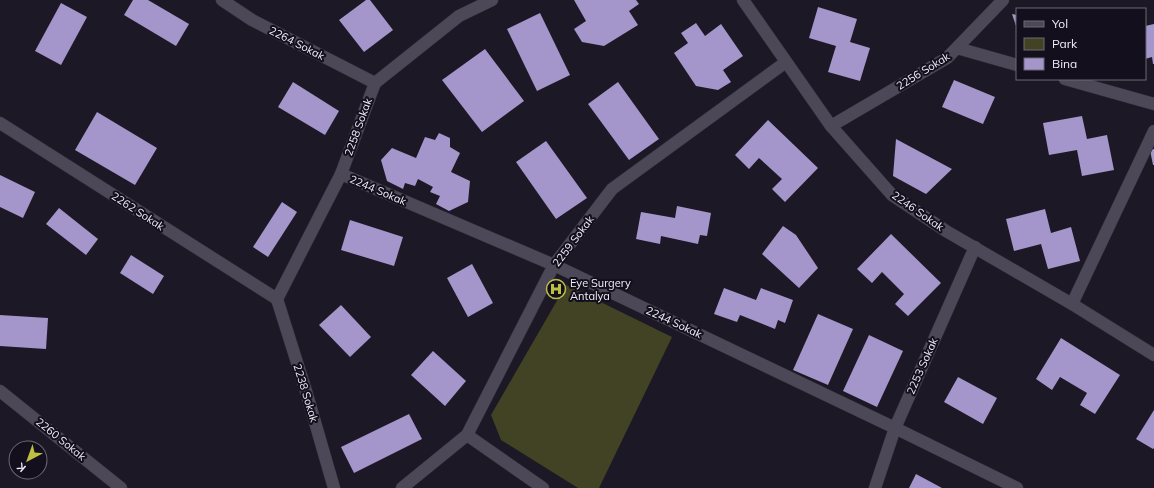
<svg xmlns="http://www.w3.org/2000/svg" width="1154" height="488" font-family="Mulish,sans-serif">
  <rect width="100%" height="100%" fill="#1c1825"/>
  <path fill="#424324" d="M 566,285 L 672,337 L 599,488 L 578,488 L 501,440 L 491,415 Z"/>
  <g fill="#a495cb">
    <path d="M 133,0 L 148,0 L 189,24 L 176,46 L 124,15 Z"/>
    <path d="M 366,0 L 370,0 L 393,30 L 364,52 L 339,20 Z"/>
    <path d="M 574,0 L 636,0 L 639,4 L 629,11 L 638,25 L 604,46 L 582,42 L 574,29 L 586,21 Z"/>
    <path d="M 61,3 L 87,17 L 61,65 L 35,51 Z"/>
    <path d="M 818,7 L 857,19 L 850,42 L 870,48 L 860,81 L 828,72 L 836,46 L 809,38 Z"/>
    <path d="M 540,13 L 570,75 L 537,91 L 507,29 Z"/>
    <path d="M 1012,14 L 1017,15 L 1017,29 Z"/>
    <path d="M 696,23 L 705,36 L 721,24 L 743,56 L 723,70 L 731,82 L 718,90 L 696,86 L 674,53 L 688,43 L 681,33 Z"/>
    <path d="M 1154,24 L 1154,64 L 1153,64 L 1152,57 L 1145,59 L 1145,26 Z"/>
    <path d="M 485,49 L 524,101 L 482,132 L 442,80 Z"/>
    <path d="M 954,80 L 995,97 L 983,124 L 942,107 Z"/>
    <path d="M 293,82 L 339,111 L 325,135 L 278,107 Z"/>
    <path d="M 618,82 L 659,139 L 629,160 L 588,104 Z"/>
    <path d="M 97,112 L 157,148 L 135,185 L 75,150 Z"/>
    <path d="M 1082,116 L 1087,139 L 1107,135 L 1114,170 L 1082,176 L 1077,150 L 1049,155 L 1043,123 Z"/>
    <path d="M 768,120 L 818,168 L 785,202 L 772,189 L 782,179 L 759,158 L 749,169 L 735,155 Z"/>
    <path d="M 439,133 L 450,138 L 450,147 L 460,153 L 451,172 L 470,181 L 468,202 L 449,211 L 436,204 L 440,196 L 430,192 L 433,187 L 418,179 L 415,186 L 405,183 L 403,189 L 387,181 L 381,160 L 392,148 L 416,158 L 425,137 L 435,140 Z"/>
    <path d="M 896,139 L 952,169 L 926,194 L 893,176 Z"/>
    <path d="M 546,141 L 587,198 L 556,219 L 516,162 Z"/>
    <path d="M 1154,149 L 1154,165 L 1153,165 L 1150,150 Z"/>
    <path d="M 0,175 L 35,192 L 23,218 L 0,207 Z"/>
    <path d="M 282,202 L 297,212 L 268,257 L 253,247 Z"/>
    <path d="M 677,206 L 711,213 L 707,236 L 700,235 L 698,244 L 661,236 L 660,244 L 636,239 L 641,212 L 675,218 Z"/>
    <path d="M 59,208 L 98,239 L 86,255 L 46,224 Z"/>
    <path d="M 1045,209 L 1051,233 L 1071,227 L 1080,261 L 1048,269 L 1041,244 L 1014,251 L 1006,219 Z"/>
    <path d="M 350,220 L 403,237 L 394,266 L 341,250 Z"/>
    <path d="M 783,226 L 796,235 L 818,268 L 799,288 L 762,254 Z"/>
    <path d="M 891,234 L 941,283 L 908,316 L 895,304 L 904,294 L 882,272 L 872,283 L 857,269 Z"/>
    <path d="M 131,255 L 164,276 L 153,294 L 120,273 Z"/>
    <path d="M 472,264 L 493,303 L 468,317 L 447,278 Z"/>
    <path d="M 724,288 L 756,300 L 761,288 L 793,300 L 785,323 L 778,320 L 775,329 L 740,315 L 737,322 L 714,314 Z"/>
    <path d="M 341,305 L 371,337 L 350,357 L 319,325 Z"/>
    <path d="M 818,314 L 853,329 L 828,385 L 793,370 Z"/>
    <path d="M 0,315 L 48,318 L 46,349 L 0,346 Z"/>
    <path d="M 869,335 L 903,351 L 877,407 L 843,391 Z"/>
    <path d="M 1061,338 L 1120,375 L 1095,414 L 1080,405 L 1087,393 L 1060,377 L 1052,390 L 1036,379 Z"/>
    <path d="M 433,351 L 466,381 L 445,406 L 411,375 Z"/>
    <path d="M 958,377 L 997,398 L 983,424 L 944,402 Z"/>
    <path d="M 1154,410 L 1154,448 L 1153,449 L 1136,439 Z"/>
    <path d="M 409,414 L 422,439 L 354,473 L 341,447 Z"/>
    <path d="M 916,474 L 942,488 L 909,488 Z"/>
  </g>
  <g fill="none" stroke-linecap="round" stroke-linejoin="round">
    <g stroke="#36333d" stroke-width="13">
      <g id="street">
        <path d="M 222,0 L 252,20 L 375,83"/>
        <path d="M 743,0 L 831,126 L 892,195 L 946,231 L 1072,304 L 1154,355"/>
        <path d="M 957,48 L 1017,65"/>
        <path d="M 1065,79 L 1154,104"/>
        <path d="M 0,123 L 277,299"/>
        <path d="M 831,126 L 947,58 L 1003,0"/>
        <path d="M 341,174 L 554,265 L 895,428 L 1017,488"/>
        <path d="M 277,299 L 341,174 L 375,83 L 459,16 L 492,0"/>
        <path d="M 277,299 L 306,391 L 334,488"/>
        <path d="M 1072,304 L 1154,131"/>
        <path d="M 0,391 L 121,488"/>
        <path d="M 467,435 L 543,488"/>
        <path d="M 402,488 L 467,435 L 554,265 L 612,189 L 786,62"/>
        <path d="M 875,488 L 895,428 L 975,247"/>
      </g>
    </g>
    <use href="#street" stroke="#4c4857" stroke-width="12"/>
  </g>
  <defs>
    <g id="hospital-ring" transform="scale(1)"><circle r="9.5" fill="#130f1c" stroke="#bdbf43" stroke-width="1.5"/><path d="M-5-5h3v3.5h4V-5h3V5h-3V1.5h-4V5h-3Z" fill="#bdbf43"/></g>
  </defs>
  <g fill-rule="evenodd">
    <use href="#hospital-ring" x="556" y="289"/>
  </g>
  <g text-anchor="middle" stroke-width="4" stroke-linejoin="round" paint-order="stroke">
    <g font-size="11" fill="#f1eff8" stroke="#130f1c">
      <text transform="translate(297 43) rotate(27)" y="4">2264 Sokak</text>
      <text transform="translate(923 71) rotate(-32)" y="4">2256 Sokak</text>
      <text transform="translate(358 127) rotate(-70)" y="4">2258 Sokak</text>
      <text transform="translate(378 190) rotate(23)" y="4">2244 Sokak</text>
      <text transform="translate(138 211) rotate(33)" y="4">2262 Sokak</text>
      <text transform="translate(918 211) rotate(35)" y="4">2246 Sokak</text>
      <text transform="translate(573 241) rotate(-53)" y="4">2259 Sokak</text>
      <text transform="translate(674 322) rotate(25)" y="4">2244 Sokak</text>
      <text transform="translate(922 366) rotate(-66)" y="4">2253 Sokak</text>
      <text transform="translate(306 393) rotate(73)" y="4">2238 Sokak</text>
      <text transform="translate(61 439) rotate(39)" y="4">2260 Sokak</text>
    </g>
    <g font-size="11" fill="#f1eff8" stroke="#130f1c" text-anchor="start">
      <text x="570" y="287">Eye Surgery<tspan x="570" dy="13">Antalya</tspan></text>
    </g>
  </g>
  <rect x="1016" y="8" width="130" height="72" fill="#130f1c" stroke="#6c6974"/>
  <rect x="1024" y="21" width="20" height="6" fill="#4c4857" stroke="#6c6974"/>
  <text x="1052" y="28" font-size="12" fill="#f1eff8">Yol</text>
  <rect x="1024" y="38" width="20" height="12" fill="#424324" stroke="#6c6974"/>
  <text x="1052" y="48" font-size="12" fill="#f1eff8">Park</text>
  <rect x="1024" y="58" width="20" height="12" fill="#a495cb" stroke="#6c6974"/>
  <text x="1052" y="68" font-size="12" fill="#f1eff8">Bina</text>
  <g transform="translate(28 460) rotate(221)"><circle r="19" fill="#130f1c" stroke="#6c6974"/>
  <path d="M0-3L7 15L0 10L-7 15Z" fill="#bdbf43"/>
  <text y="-6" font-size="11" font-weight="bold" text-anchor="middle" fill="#f1eff8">K</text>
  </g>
</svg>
